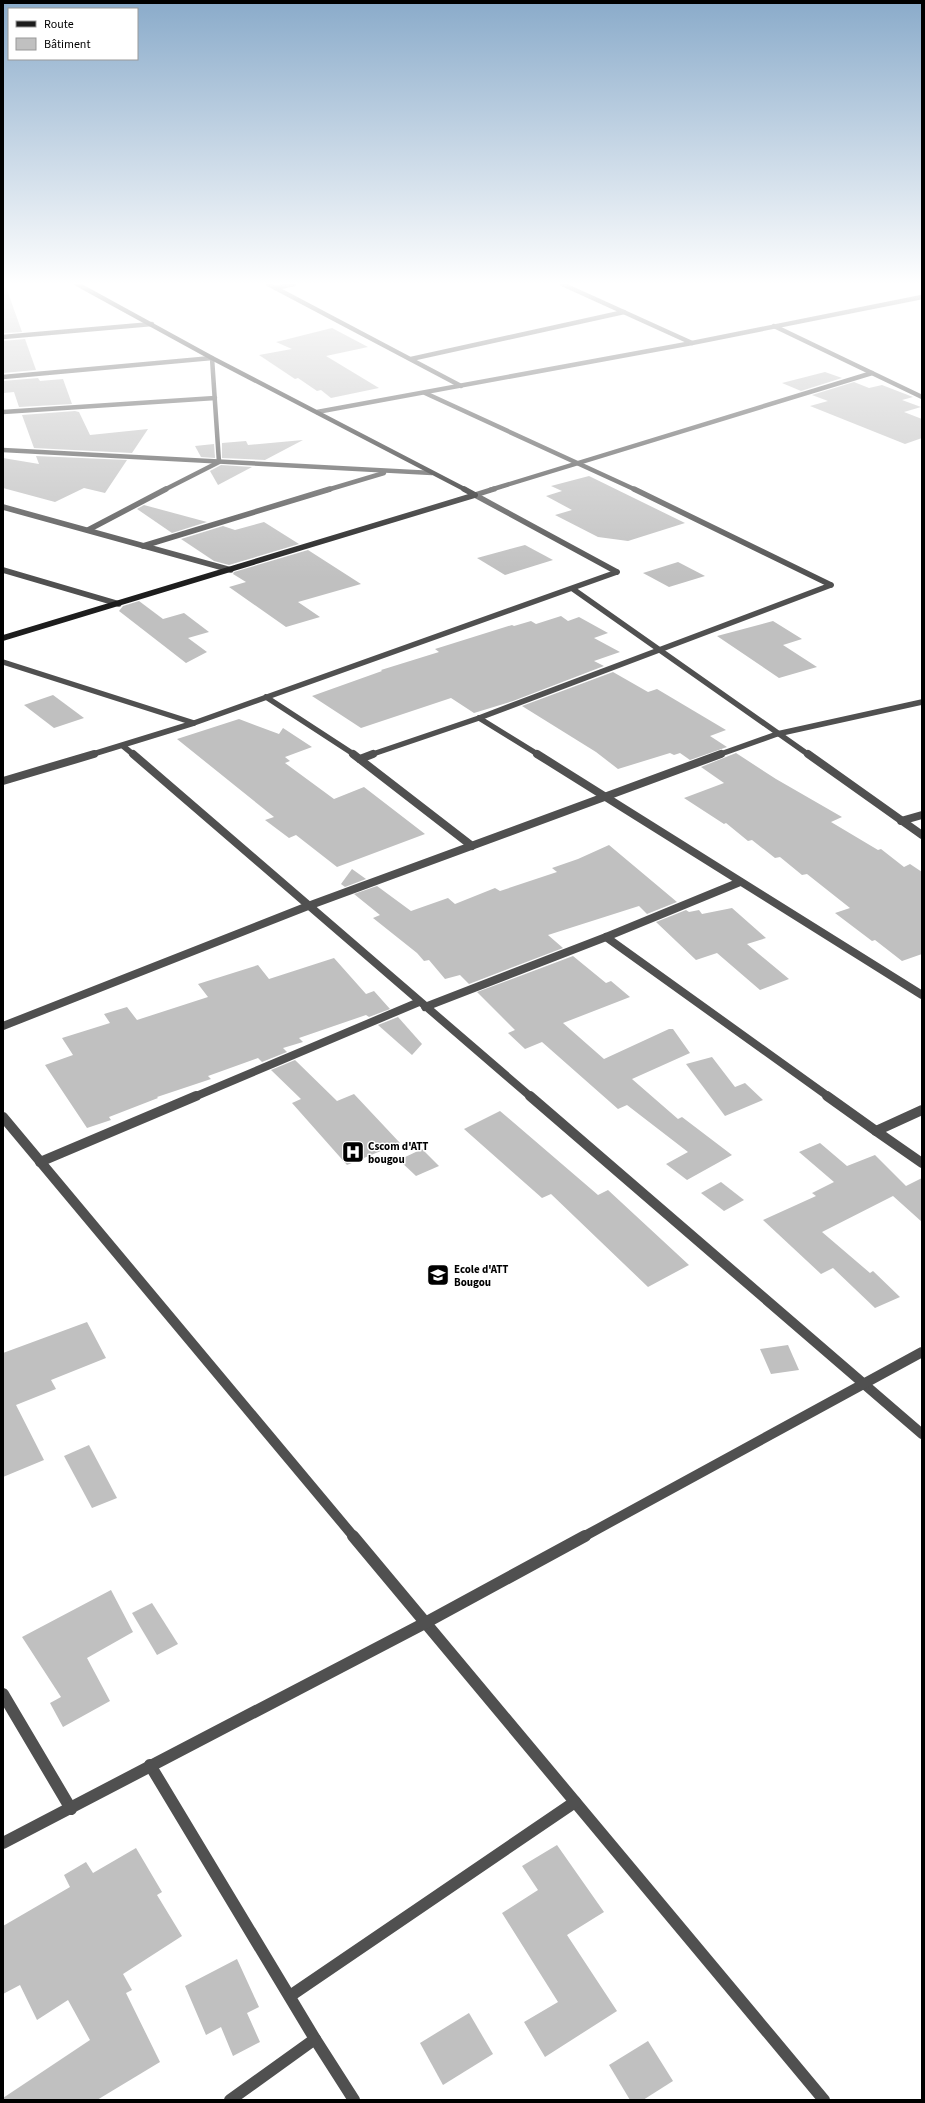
<svg xmlns="http://www.w3.org/2000/svg" width="925" height="2103" font-family="'Source Sans 3',sans-serif">
  <rect width="100%" height="100%" fill="#fff"/>
  <g fill="#c0c0c0">
    <path d="M 6,287 L 22,332 L 3,333 L 3,288 Z"/>
    <path d="M 332,328 L 368,347 L 326,356 L 379,388 L 331,398 L 321,390 L 317,391 L 298,378 L 295,379 L 259,355 L 292,349 L 276,342 Z"/>
    <path d="M 25,339 L 36,370 L 3,373 L 3,341 Z"/>
    <path d="M 825,372 L 842,378 L 801,391 L 782,383 Z"/>
    <path d="M 38,378 L 40,381 L 63,379 L 72,404 L 19,407 L 14,392 L 3,393 L 3,381 Z"/>
    <path d="M 854,382 L 869,388 L 882,385 L 913,397 L 902,400 L 921,407 L 904,412 L 922,419 L 922,438 L 905,444 L 810,406 L 828,401 L 812,395 Z"/>
    <path d="M 75,411 L 79,412 L 90,435 L 148,429 L 132,453 L 34,448 L 22,415 Z"/>
    <path d="M 303,440 L 265,460 L 222,458 L 222,443 L 246,441 L 248,445 Z"/>
    <path d="M 214,444 L 215,458 L 201,457 L 195,446 Z"/>
    <path d="M 36,456 L 127,460 L 105,493 L 84,488 L 55,502 L 3,488 L 3,458 L 39,464 Z"/>
    <path d="M 221,465 L 252,467 L 218,485 L 210,471 Z"/>
    <path d="M 589,476 L 685,523 L 628,541 L 598,537 L 555,515 L 572,510 L 546,496 L 562,491 L 551,486 Z"/>
    <path d="M 144,505 L 207,522 L 172,533 L 137,509 Z"/>
    <path d="M 264,522 L 299,544 L 229,565 L 214,561 L 181,539 L 223,526 L 235,530 Z"/>
    <path d="M 525,545 L 553,560 L 505,575 L 477,558 Z"/>
    <path d="M 308,550 L 361,584 L 298,602 L 320,617 L 286,627 L 229,587 L 246,582 L 233,574 L 234,572 Z"/>
    <path d="M 678,562 L 705,576 L 669,587 L 643,573 Z"/>
    <path d="M 139,601 L 163,619 L 184,613 L 209,632 L 188,638 L 207,652 L 186,663 L 119,611 L 123,606 Z"/>
    <path d="M 561,616 L 568,621 L 579,617 L 608,633 L 594,638 L 620,652 L 594,661 L 604,666 L 513,701 L 474,713 L 451,698 L 361,728 L 312,696 L 382,671 L 381,670 L 439,652 L 435,649 L 512,625 L 514,626 L 531,621 L 536,624 Z"/>
    <path d="M 773,621 L 802,639 L 783,645 L 817,667 L 779,678 L 717,636 Z"/>
    <path d="M 613,672 L 648,692 L 657,689 L 726,730 L 710,736 L 727,747 L 690,760 L 680,753 L 674,755 L 670,753 L 618,769 L 596,752 L 522,706 Z"/>
    <path d="M 53,695 L 84,718 L 54,728 L 24,705 Z"/>
    <path d="M 239,719 L 279,734 L 283,728 L 312,747 L 285,757 L 290,761 L 285,763 L 334,799 L 364,787 L 425,834 L 337,867 L 296,835 L 289,838 L 265,820 L 274,817 L 177,739 Z"/>
    <path d="M 736,753 L 776,779 L 842,817 L 831,822 L 878,850 L 881,849 L 904,867 L 910,864 L 922,872 L 922,954 L 902,961 L 875,940 L 872,941 L 835,913 L 850,908 L 807,874 L 802,875 L 780,857 L 775,858 L 752,840 L 748,841 L 726,823 L 724,824 L 684,798 L 724,783 L 701,767 Z"/>
    <path d="M 609,845 L 677,902 L 647,914 L 639,906 L 548,935 L 563,948 L 469,984 L 460,975 L 445,979 L 429,960 L 424,961 L 417,953 L 373,918 L 380,915 L 354,894 L 377,886 L 411,911 L 448,898 L 455,904 L 495,888 L 500,891 L 557,872 L 552,868 L 578,859 Z"/>
    <path d="M 352,869 L 366,879 L 345,887 L 341,884 Z"/>
    <path d="M 732,908 L 766,938 L 747,944 L 789,979 L 760,990 L 717,953 L 696,960 L 656,922 L 686,910 L 689,912 L 699,910 L 702,914 Z"/>
    <path d="M 573,956 L 606,983 L 611,981 L 630,997 L 563,1023 L 604,1059 L 669,1029 L 673,1029 L 690,1053 L 632,1079 L 678,1119 L 682,1117 L 732,1155 L 687,1180 L 666,1164 L 688,1152 L 627,1105 L 618,1109 L 542,1042 L 525,1049 L 508,1033 L 515,1030 L 477,992 Z"/>
    <path d="M 334,958 L 366,994 L 374,991 L 390,1009 L 369,1017 L 366,1015 L 299,1038 L 303,1042 L 283,1048 L 287,1052 L 262,1062 L 258,1058 L 208,1076 L 211,1079 L 157,1097 L 158,1098 L 109,1117 L 111,1120 L 87,1128 L 45,1065 L 73,1055 L 62,1038 L 110,1023 L 104,1014 L 127,1007 L 137,1020 L 208,997 L 198,984 L 258,965 L 269,979 Z"/>
    <path d="M 398,1017 L 422,1044 L 412,1055 L 378,1025 Z"/>
    <path d="M 712,1057 L 735,1087 L 745,1083 L 763,1100 L 725,1116 L 686,1064 Z"/>
    <path d="M 295,1060 L 337,1101 L 354,1094 L 400,1143 L 347,1165 L 292,1103 L 301,1099 L 271,1070 Z"/>
    <path d="M 500,1111 L 598,1195 L 608,1190 L 689,1265 L 648,1287 L 551,1194 L 542,1198 L 464,1129 Z"/>
    <path d="M 820,1143 L 847,1166 L 875,1155 L 906,1186 L 922,1178 L 922,1222 L 893,1196 L 822,1232 L 870,1273 L 873,1271 L 900,1297 L 875,1308 L 833,1268 L 821,1274 L 763,1220 L 816,1196 L 812,1193 L 834,1182 L 799,1152 Z"/>
    <path d="M 422,1149 L 439,1166 L 416,1176 L 399,1160 Z"/>
    <path d="M 721,1182 L 744,1200 L 724,1211 L 701,1193 Z"/>
    <path d="M 87,1322 L 106,1358 L 51,1380 L 56,1389 L 16,1405 L 44,1460 L 3,1477 L 3,1353 Z"/>
    <path d="M 788,1345 L 799,1370 L 771,1374 L 760,1349 Z"/>
    <path d="M 89,1445 L 117,1498 L 92,1508 L 64,1456 Z"/>
    <path d="M 111,1590 L 133,1632 L 87,1658 L 110,1701 L 63,1727 L 50,1703 L 61,1697 L 22,1637 Z"/>
    <path d="M 152,1603 L 178,1644 L 157,1655 L 132,1613 Z"/>
    <path d="M 557,1845 L 604,1912 L 567,1935 L 617,2011 L 545,2057 L 524,2022 L 558,2002 L 502,1913 L 538,1890 L 522,1866 Z"/>
    <path d="M 136,1848 L 162,1892 L 157,1895 L 182,1936 L 123,1974 L 132,1990 L 126,1993 L 160,2062 L 97,2100 L 3,2100 L 3,2098 L 90,2040 L 68,2000 L 37,2020 L 20,1985 L 3,1994 L 3,1926 L 70,1887 L 64,1875 L 86,1862 L 93,1873 Z"/>
    <path d="M 237,1959 L 259,2007 L 247,2013 L 260,2042 L 233,2056 L 221,2027 L 206,2035 L 185,1986 Z"/>
    <path d="M 469,2013 L 493,2054 L 443,2085 L 420,2043 Z"/>
    <path d="M 648,2041 L 673,2081 L 643,2100 L 630,2100 L 609,2065 Z"/>
  </g>
  <g fill="none" stroke-linecap="round" stroke-linejoin="round">
    <g stroke="#505050" stroke-width="4.5">
      <path d="M 268,284 L 461,386"/>
      <path d="M 562,284 L 692,343"/>
      <path d="M 276,288 L 294,284"/>
      <path d="M 774,326 L 922,397"/>
      <path d="M 3,337 L 152,324"/>
      <path d="M 411,359 L 624,312"/>
      <path d="M 3,377 L 212,358 L 219,462 L 164,490"/>
      <path d="M 425,393 L 636,490"/>
      <path d="M 3,412 L 215,398"/>
      <path d="M 317,412 L 692,343 L 922,297"/>
      <path d="M 3,450 L 432,473"/>
      <path d="M 327,490 L 384,473"/>
      <path d="M 490,490 L 872,373"/>
    </g>
    <g stroke="#505050" stroke-width="5.5">
      <path d="M 634,489 L 831,585"/>
      <path d="M 475,495 L 494,489"/>
      <path d="M 475,495 L 617,572"/>
      <path d="M 3,507 L 231,570"/>
      <path d="M 88,530 L 166,489"/>
      <path d="M 143,546 L 330,489"/>
      <path d="M 3,570 L 119,604"/>
      <path d="M 573,589 L 809,755"/>
      <path d="M 3,662 L 194,723"/>
      <path d="M 266,697 L 355,755"/>
      <path d="M 479,718 L 539,755"/>
      <path d="M 123,746 L 134,755"/>
      <path d="M 90,755 L 194,723 L 617,572"/>
      <path d="M 370,755 L 479,718 L 831,585"/>
      <path d="M 718,755 L 777,734 L 922,702"/>
    </g>
    <g stroke="#505050" stroke-width="8">
      <path d="M 133,754 L 531,1097"/>
      <path d="M 353,754 L 472,846"/>
      <path d="M 537,754 L 922,995"/>
      <path d="M 808,754 L 922,835"/>
      <path d="M 360,759 L 373,754"/>
      <path d="M 3,781 L 94,754"/>
      <path d="M 901,821 L 922,815"/>
      <path d="M 606,937 L 829,1097"/>
      <path d="M 425,1007 L 606,937 L 740,882"/>
      <path d="M 3,1026 L 308,906 L 721,754"/>
      <path d="M 194,1097 L 419,1002"/>
    </g>
    <g stroke="#505050" stroke-width="10">
      <path d="M 530,1096 L 922,1434"/>
      <path d="M 827,1096 L 876,1131"/>
      <path d="M 922,1110 L 876,1131 L 922,1163"/>
      <path d="M 3,1117 L 354,1537"/>
      <path d="M 40,1162 L 196,1096"/>
      <path d="M 583,1537 L 922,1352"/>
    </g>
    <g stroke="#505050" stroke-width="12">
      <path d="M 353,1536 L 824,2100"/>
      <path d="M 3,1694 L 71,1809"/>
      <path d="M 150,1765 L 315,2039 L 354,2100"/>
      <path d="M 3,1843 L 425,1623 L 585,1536"/>
      <path d="M 290,1996 L 575,1802"/>
      <path d="M 230,2100 L 315,2039"/>
    </g>
    <path stroke="#1d1d1d" stroke-width="4.5" d="M 77,284 L 212,358 L 466,490"/>
    <g stroke="#1d1d1d" stroke-width="5.5">
      <path d="M 464,489 L 475,495"/>
      <path d="M 3,638 L 475,495"/>
    </g>
  </g>
  <linearGradient id="sky" x2="0" y2="1"><stop stop-color="#8aabca"/><stop offset="0.49" stop-color="#fff"/><stop offset="1" stop-color="#fff" stop-opacity="0"/></linearGradient>
  <rect width="925" height="578" fill="url(#sky)"/>
  <defs>
    <g id="hospital-square" transform="scale(1.15)"><rect x="-9" y="-9" width="18" height="18" rx="4" fill="#000" stroke="#fff"/><path d="M-5-5h3v3.5h4V-5h3V5h-3V1.5h-4V5h-3Z" fill="#fff"/></g>
    <g id="school-square" transform="scale(1.15)"><rect x="-9" y="-9" width="18" height="18" rx="4" fill="#000" stroke="#fff"/><path d="M0-5L7-2L0 1L-7-2ZM-4 1L0 2.5L4 1V4Q0 6-4 4Z" fill="#fff"/></g>
  </defs>
  <g fill-rule="evenodd">
    <use href="#hospital-square" x="353" y="1152"/>
    <use href="#school-square" x="438" y="1275"/>
  </g>
  <g text-anchor="middle" stroke-width="3" stroke-linejoin="round" paint-order="stroke">
    <g font-size="11" font-weight="bold" fill="#000" stroke="#fff" text-anchor="start">
      <text x="368" y="1150">Cscom d'ATT<tspan x="368" dy="13">bougou</tspan></text>
      <text x="454" y="1273">Ecole d'ATT<tspan x="454" dy="13">Bougou</tspan></text>
    </g>
  </g>
  <rect width="925" height="2103" fill="none" stroke="#000000" stroke-width="8"/>
  <rect x="8" y="8" width="130" height="52" fill="#ffffff" stroke="#999999"/>
  <rect x="16" y="21" width="20" height="6" fill="#1d1d1d" stroke="#999999"/>
  <text x="44" y="28" font-size="12" fill="#000000">Route</text>
  <rect x="16" y="38" width="20" height="12" fill="#c0c0c0" stroke="#999999"/>
  <text x="44" y="48" font-size="12" fill="#000000">Bâtiment</text>
</svg>
